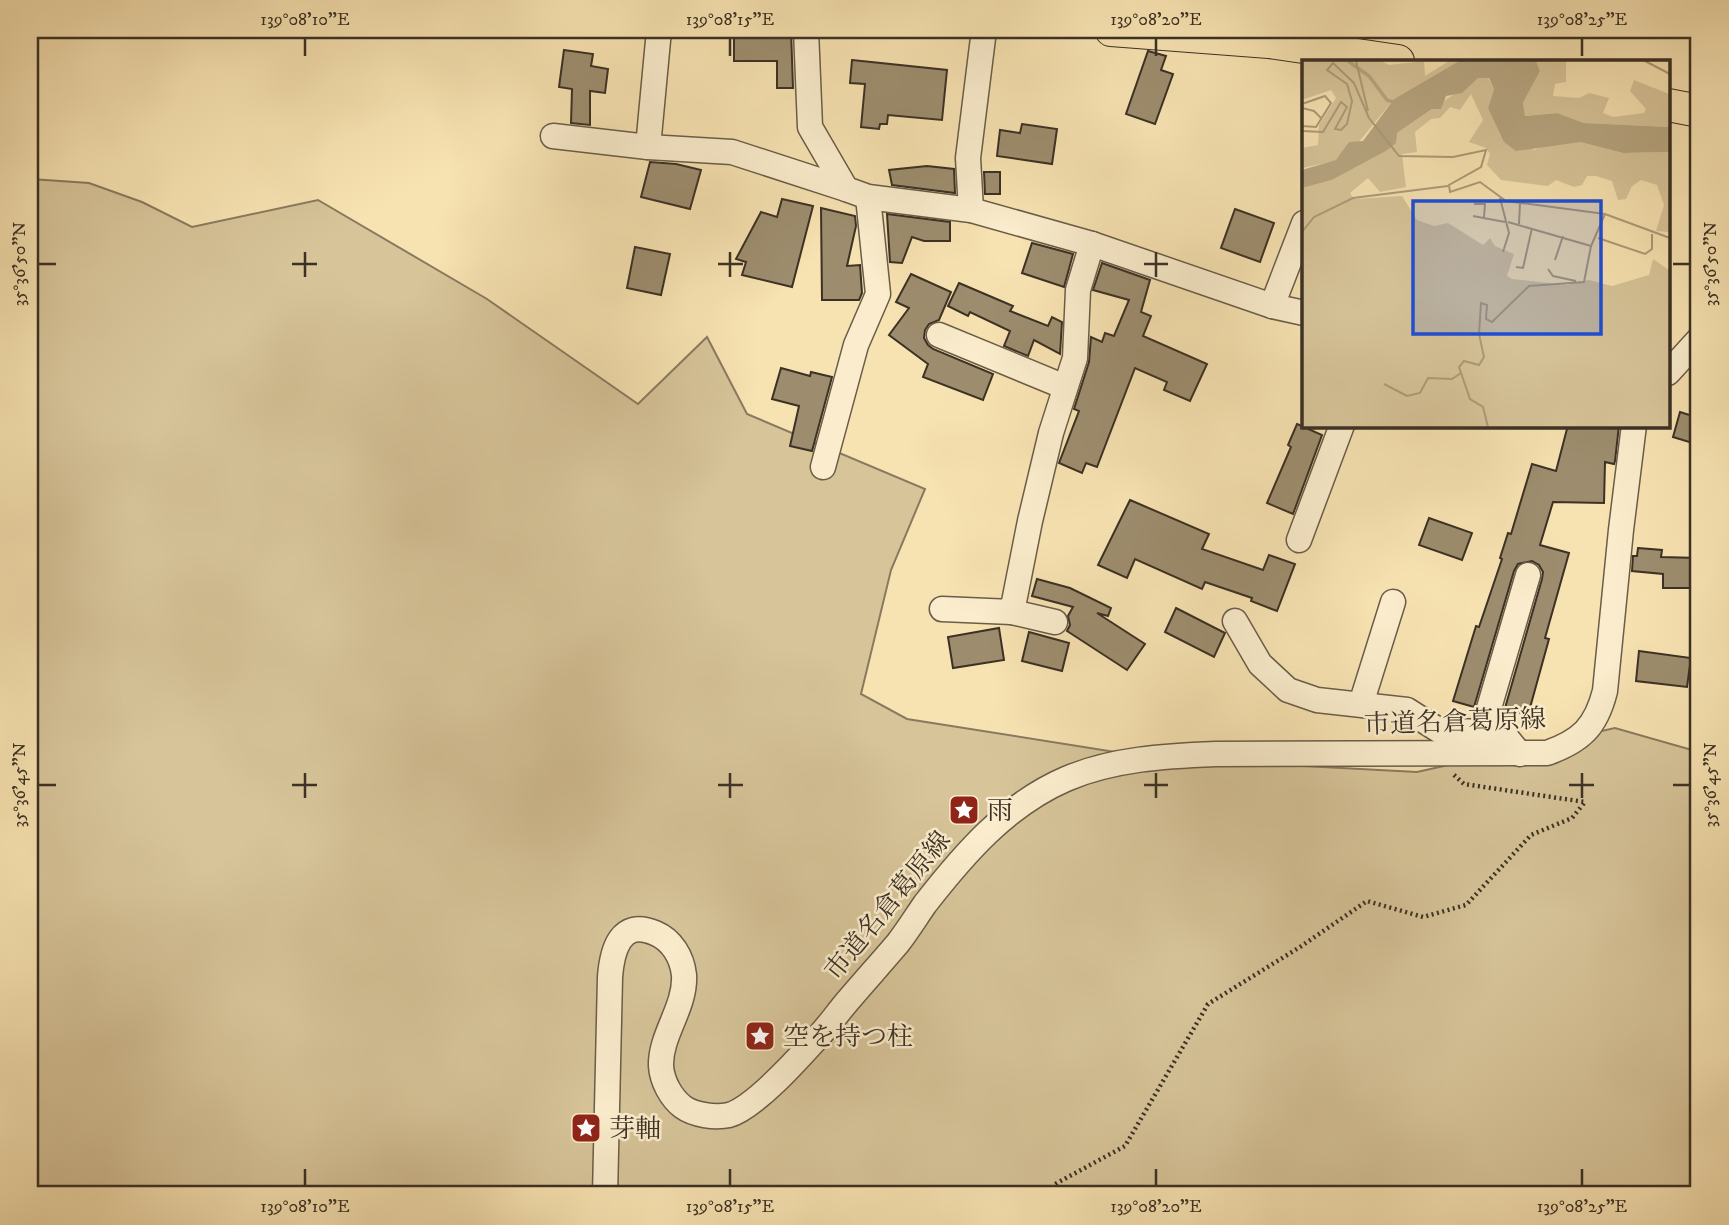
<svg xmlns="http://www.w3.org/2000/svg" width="1729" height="1225" font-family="'IM FELL DW Pica','Noto Serif JP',serif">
  <rect width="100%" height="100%" fill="#f7e2b1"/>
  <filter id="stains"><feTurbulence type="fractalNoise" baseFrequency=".00286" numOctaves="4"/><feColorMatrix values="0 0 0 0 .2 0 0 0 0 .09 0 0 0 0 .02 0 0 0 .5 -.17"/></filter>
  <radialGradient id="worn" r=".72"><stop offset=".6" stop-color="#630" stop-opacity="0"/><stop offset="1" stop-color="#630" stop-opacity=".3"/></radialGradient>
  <path fill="#d7c499" stroke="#897a5f" stroke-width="2" d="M 30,177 L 31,179 L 89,183 L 142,202 L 192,227 L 318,200 L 487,299 L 638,404 L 707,337 L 747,414 L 925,489 L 891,570 L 861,694 L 907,719 L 1153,758 L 1417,772 L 1615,728 L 1699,752 L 1699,1195 L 30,1195 Z"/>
  <g fill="#9d8d6e" stroke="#3b3125" stroke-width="2">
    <path d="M 734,30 L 791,30 L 793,88 L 777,88 L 777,61 L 734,61 Z"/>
    <path d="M 564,50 L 593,54 L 591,66 L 608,69 L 605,93 L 590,91 L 590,125 L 571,123 L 572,89 L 559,87 Z"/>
    <path d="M 1148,51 L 1166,56 L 1161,70 L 1173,74 L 1155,124 L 1126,114 Z"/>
    <path d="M 852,60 L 947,70 L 942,120 L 888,115 L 887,124 L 880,124 L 879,129 L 861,127 L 865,84 L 850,83 Z"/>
    <path d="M 1022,124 L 1057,129 L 1052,164 L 997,156 L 1000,130 L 1020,133 Z"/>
    <path d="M 650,162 L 676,164 L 701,170 L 690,209 L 641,197 Z"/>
    <path d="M 927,166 L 954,169 L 955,193 L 892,185 L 889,170 Z"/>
    <path d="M 984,172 L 1000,172 L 1000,194 L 985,194 Z"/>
    <path d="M 782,199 L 813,206 L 792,287 L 742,275 L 746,262 L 736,259 L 761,212 L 777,217 Z"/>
    <path d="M 821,208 L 855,216 L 856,226 L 847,266 L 860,265 L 862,293 L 859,300 L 822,300 Z"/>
    <path d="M 1235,209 L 1274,223 L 1260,262 L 1221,248 Z"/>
    <path d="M 887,214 L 950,222 L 950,241 L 924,241 L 912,237 L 902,263 L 890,262 Z"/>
    <path d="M 1032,243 L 1073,254 L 1064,287 L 1022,273 Z"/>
    <path d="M 635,247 L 670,254 L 661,295 L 627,288 Z"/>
    <path d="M 1102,263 L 1150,280 L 1141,312 L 1151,316 L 1143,336 L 1207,364 L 1190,401 L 1164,390 L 1167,382 L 1135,368 L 1097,467 L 1086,463 L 1082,473 L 1059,463 L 1079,411 L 1074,409 L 1089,362 L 1091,337 L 1102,342 L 1105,333 L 1114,336 L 1129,300 L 1093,290 Z"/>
    <path d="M 911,274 L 951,292 L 939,320 L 929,324 L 925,330 L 924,338 L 928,345 L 933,349 L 993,374 L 983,400 L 923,377 L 928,364 L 889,335 L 909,308 L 896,302 Z"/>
    <path d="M 959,283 L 1013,306 L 1010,311 L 1048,326 L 1052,317 L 1062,322 L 1060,354 L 1034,340 L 1028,356 L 1004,346 L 1010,331 L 970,312 L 968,316 L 948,306 Z"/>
    <path d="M 781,368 L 810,376 L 811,372 L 832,377 L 812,451 L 790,446 L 799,406 L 772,399 Z"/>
    <path d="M 1680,412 L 1699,418 L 1699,445 L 1673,437 Z"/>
    <path d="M 1297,424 L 1322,435 L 1293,514 L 1267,503 L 1291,447 L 1288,445 Z"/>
    <path d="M 1568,425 L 1619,425 L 1615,461 L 1614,464 L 1605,462 L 1604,503 L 1553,502 L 1540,545 L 1569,553 L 1545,638 L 1549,639 L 1528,715 L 1505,708 L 1542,579 L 1543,572 L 1539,565 L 1532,561 L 1518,564 L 1514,571 L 1474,707 L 1453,701 L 1476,626 L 1479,627 L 1502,559 L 1500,558 L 1508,533 L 1511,534 L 1532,464 L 1556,471 Z"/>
    <path d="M 1130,500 L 1209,534 L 1202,549 L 1263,570 L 1269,555 L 1295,564 L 1277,611 L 1251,601 L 1252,598 L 1205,582 L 1202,589 L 1135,559 L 1127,578 L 1098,565 Z"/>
    <path d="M 1429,518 L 1472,533 L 1462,560 L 1419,545 Z"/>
    <path d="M 1638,548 L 1662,550 L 1661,557 L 1699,558 L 1699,588 L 1663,588 L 1663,574 L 1632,571 L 1633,556 L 1637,556 Z"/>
    <path d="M 1037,579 L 1070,588 L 1111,608 L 1108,616 L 1097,613 L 1145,644 L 1127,670 L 1067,631 L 1070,625 L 1068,616 L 1073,607 L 1032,596 Z"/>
    <path d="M 1176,608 L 1225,633 L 1214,657 L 1165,632 Z"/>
    <path d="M 999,628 L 1004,660 L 953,668 L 948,637 Z"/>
    <path d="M 1029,632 L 1069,643 L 1062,671 L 1022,661 Z"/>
    <path d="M 1639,651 L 1691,658 L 1687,687 L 1636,681 Z"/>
  </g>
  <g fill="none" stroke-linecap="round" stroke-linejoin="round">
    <g stroke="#6a5d48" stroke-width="27">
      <g id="minor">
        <path d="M 806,30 L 810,127 L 846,189 L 868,197 L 971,210 L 1092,244 L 1272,306 L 1304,313"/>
        <path d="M 553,136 L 648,147 L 732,152 L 846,189"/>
        <path d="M 648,147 L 659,30"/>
        <path d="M 971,210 L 968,158 L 984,30"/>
        <path d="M 1272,306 L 1304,223"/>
        <path d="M 939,335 L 1065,387"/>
        <path d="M 1668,373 L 1699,339"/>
        <path d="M 823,467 L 856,345 L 878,294 L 868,197"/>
        <path d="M 1299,540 L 1342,425"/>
        <path d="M 942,609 L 1012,612 L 1030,521 L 1051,433 L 1075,358 L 1078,290 L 1092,244"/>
        <path d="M 1012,612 L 1055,622"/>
        <path d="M 1235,621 L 1260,664 L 1288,690 L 1317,700 L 1407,710 L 1440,731 L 1502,732 L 1520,754"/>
        <path d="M 1361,704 L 1393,602"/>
        <path d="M 1482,732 L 1528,575"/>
        <path d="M 605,1195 L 610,977 C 612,951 620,918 655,933 C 672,940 682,957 684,975 C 686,1007 660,1035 661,1066 C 662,1081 671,1098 683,1107 C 694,1115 715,1118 729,1115 C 754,1108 797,1060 816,1039 C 827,1028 836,1015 846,1003 C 863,983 881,963 898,943 C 908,930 916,917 925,904 C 964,854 1006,805 1066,779 C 1112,759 1165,756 1216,754 L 1547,753 C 1581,741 1596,727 1605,691 L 1621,530 L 1634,425"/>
      </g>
    </g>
    <g stroke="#3b3125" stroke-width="34">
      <g id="major">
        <path d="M 1111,30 L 1269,42 L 1398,61"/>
        <path d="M 1668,105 L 1699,111"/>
      </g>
    </g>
    <path stroke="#3b3125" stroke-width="4.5" stroke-dasharray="2 3.5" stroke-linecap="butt" d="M 1043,1195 L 1057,1183 L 1125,1146 L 1208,1004 L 1300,947 L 1367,901 L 1423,917 L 1466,905 L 1531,835 L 1572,818 L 1585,802 L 1464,784 L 1454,775"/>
    <use href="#minor" stroke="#faeccc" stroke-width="24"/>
    <use href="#major" stroke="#f7e2b1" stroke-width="32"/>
  </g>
  <path fill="none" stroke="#3b3125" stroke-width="2.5" d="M 305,38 L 305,56M 730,38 L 730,56M 1156,38 L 1156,56M 1582,38 L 1582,56M 305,252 L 305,277M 730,252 L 730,277M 1156,252 L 1156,277M 38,264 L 56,264M 292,264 L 317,264M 718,264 L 743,264M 1144,264 L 1168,264M 1673,264 L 1690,264M 305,773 L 305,798M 730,773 L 730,798M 1156,773 L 1156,798M 1582,773 L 1582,798M 38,785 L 56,785M 292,785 L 317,785M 718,785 L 743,785M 1144,785 L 1168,785M 1569,785 L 1594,785M 1673,785 L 1690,785M 305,1169 L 305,1186M 730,1169 L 730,1186M 1156,1169 L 1156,1186M 1582,1169 L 1582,1186"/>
  <defs>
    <g id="sight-square" transform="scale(1.575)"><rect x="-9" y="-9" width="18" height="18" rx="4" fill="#8f2418" stroke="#faeccc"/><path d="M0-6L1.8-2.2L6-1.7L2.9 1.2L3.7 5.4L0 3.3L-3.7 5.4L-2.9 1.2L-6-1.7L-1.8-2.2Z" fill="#fff"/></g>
  </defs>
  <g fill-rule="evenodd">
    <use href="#sight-square" x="964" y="810"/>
    <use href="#sight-square" x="760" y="1036"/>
    <use href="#sight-square" x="586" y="1128"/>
  </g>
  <g text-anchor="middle" stroke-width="5" stroke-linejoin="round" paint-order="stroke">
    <g font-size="26" fill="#3b3125" stroke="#faeccc">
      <text transform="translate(1455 721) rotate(-2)" y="9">市道名倉葛原線</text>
      <text transform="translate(887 905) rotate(-51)" y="9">市道名倉葛原線</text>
    </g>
    <g font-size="26" fill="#3b3125" stroke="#faeccc" text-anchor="start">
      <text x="987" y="819">雨</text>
      <text x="783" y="1045">空を持つ柱</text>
      <text x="609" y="1137">芽軸</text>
    </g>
  </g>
  <g transform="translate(1302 60)">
    <rect width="368" height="368" fill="#f7e2b1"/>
    <path d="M 0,1 L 79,1 L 87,5 L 122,1 L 123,16 L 147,1 L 157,1 L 92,39 L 43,99 L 0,108 L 0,88 L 16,85 L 17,65 L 34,38 L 29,30 L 0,40 ZM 234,1 L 264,1 L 264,22 L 253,24 L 251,36 L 277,38 L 287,33 L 307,38 L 301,53 L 311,57 L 342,53 L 344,49 L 328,31 L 332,20 L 367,34 L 367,67 L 282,63 L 255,53 L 223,56 L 221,43 L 238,11 ZM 176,18 L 186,18 L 192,29 L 186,48 L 232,90 L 247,82 L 278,82 L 321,93 L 367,92 L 367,172 L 354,171 L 362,145 L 355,125 L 339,120 L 330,126 L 324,139 L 316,140 L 310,121 L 294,116 L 285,116 L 280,125 L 272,127 L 254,120 L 246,126 L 199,120 L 185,105 L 188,94 L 184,88 L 167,82 L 181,60 L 169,34 L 158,50 L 148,47 L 138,58 L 129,59 L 113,72 L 115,92 L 100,94 L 104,127 L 78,132 L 66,118 L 48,133 L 52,139 L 100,136 L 115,160 L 132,166 L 146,163 L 181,185 L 188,178 L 193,186 L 212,194 L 205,216 L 210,219 L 265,225 L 287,220 L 310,226 L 347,215 L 351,199 L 367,210 L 367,367 L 0,367 L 0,128 L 30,120 L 84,91 L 95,73 Z" fill="#d7c499"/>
    <path d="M 157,1 L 234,1 L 238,11 L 221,43 L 223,56 L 255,53 L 282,63 L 367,67 L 367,92 L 321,93 L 278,82 L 214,91 L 202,82 L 186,48 L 192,29 L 187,18 L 176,18 L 160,33 L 144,36 L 139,49 L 130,49 L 95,73 L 94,83 L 84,91 L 30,120 L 0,128 L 0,110 L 34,100 L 47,82 L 61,81 L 92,39 Z" fill="#b7a681"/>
    <path fill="none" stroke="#b7a681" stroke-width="3.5" d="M 46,1 L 67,16 L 85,40 L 94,43"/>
    <path fill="none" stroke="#ac9b79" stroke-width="2" d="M 54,1 L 66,51M 343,1 L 368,14M 0,44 L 23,36 L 29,43 L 14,67 L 0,66M 0,48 L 12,51 L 19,58M 0,71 L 21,72 L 39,42 L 45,47 L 33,69 L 39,70 L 45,64 L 50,41 L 45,24 L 25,10 L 31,3 L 52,23 L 67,58 L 97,96 L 151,97 L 184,90 L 179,107 L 147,125 L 148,132 L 178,122 L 204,141 L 303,154 L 368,178M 198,138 L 207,173 L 201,192M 172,144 L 183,144 L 182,157M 171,156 L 203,162M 206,162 L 289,186M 217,164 L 218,143M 0,172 L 12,157 L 51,138 L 146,126M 296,178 L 343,194 L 350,189 L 350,174M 253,200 L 261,176M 214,207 L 221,208 L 230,168M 246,209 L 251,216 L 274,221M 82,324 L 105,336 L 118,333 L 126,318 L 150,319 L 159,313M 186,367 L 181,347 L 168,339 L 157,307 L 162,301 L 177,305 L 182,297 L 177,274 L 179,243 L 185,245 L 184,259 L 190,262 L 227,226 L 282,222 L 289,186 L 303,154"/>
    <path fill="#1d4ed8" fill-opacity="0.15" stroke="#1d4ed8" stroke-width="3.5" d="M 111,141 L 299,141 L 299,274 L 111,274 Z"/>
    <rect width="368" height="368" fill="none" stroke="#3b3125" stroke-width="3.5"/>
  </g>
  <rect width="1729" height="1225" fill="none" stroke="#f7e2b1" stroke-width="77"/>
  <rect x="38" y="38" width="1652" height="1148" fill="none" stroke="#3b3125" stroke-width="2.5"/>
  <g font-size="18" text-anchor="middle" fill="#3b3125">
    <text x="305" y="25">139°08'10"E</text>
    <text x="730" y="25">139°08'15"E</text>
    <text x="1156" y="25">139°08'20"E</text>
    <text x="1582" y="25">139°08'25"E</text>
    <text transform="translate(19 264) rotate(-90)" y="6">35°36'50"N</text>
    <text transform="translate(1710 264) rotate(-90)" y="6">35°36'50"N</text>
    <text transform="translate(19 785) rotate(-90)" y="6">35°36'45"N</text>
    <text transform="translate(1710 785) rotate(-90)" y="6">35°36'45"N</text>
    <text x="305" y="1212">139°08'10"E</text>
    <text x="730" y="1212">139°08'15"E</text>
    <text x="1156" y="1212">139°08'20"E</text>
    <text x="1582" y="1212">139°08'25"E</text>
  </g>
  <rect width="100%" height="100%" filter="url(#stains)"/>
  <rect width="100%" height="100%" fill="url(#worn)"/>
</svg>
